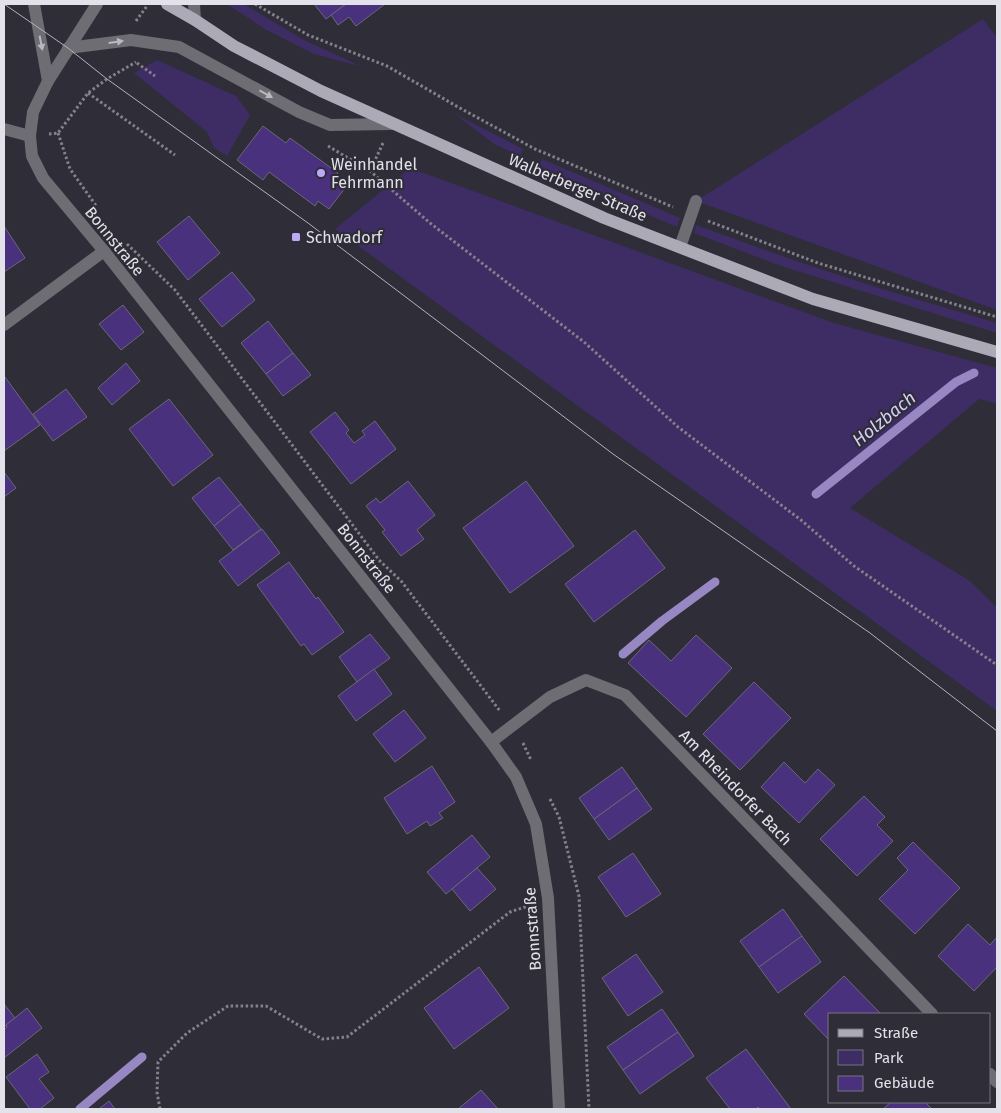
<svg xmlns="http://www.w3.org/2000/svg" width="1001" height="1113" font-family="'Fira Sans',sans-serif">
  <rect width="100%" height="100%" fill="#2f2d38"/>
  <g fill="#3d2d64">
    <path d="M 227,4 L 244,4 L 304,40 L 363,67 L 314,54 L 265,29 Z"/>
    <path d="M 983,19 L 997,38 L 997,310 L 696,201 Z"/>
    <path d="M 157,60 L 236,96 L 250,115 L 227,156 L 214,148 L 207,132 L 134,73 Z"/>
    <path d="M 455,114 L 523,149 L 520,156 L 494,144 Z"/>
    <path d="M 542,159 L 680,218 L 677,227 L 606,197 L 538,166 Z"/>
    <path d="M 410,168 L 834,323 L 997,368 L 997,404 L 979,399 L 850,508 L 970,581 L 997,608 L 997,711 L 335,229 Z"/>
    <path d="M 696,225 L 796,261 L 882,289 L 997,323 L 997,333 L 781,266 L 694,233 Z"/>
  </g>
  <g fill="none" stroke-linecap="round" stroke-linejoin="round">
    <g stroke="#9787c2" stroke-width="9">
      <path d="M 816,494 L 956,382 L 974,373"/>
      <path d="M 623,654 L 662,621 L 715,582"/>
      <path d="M 80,1109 L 142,1057"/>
    </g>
  </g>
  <g fill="#4a317e" stroke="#6a6875">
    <path d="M 314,4 L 346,4 L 326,19 Z"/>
    <path d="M 346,4 L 385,4 L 356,26 L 349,17 L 338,25 L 331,15 Z"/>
    <path d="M 263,126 L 286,143 L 290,138 L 338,173 L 333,180 L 345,188 L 329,209 L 318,201 L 315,206 L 269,172 L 263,180 L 237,160 Z"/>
    <path d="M 189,216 L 220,253 L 188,280 L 157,242 Z"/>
    <path d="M 4,226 L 25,258 L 4,272 Z"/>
    <path d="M 232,272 L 255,300 L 222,327 L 199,299 Z"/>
    <path d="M 123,305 L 144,332 L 121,350 L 99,324 Z"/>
    <path d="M 268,321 L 293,353 L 266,374 L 241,343 Z"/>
    <path d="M 293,353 L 311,375 L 283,396 L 266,374 Z"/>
    <path d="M 126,363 L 140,381 L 112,405 L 98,388 Z"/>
    <path d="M 5,377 L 40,425 L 4,451 L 4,378 Z"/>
    <path d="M 66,389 L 87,417 L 53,441 L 33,414 Z"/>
    <path d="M 169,399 L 213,455 L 173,486 L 129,429 Z"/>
    <path d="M 335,412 L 349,430 L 346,433 L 354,443 L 365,435 L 362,431 L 375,421 L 396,449 L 351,484 L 310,432 Z"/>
    <path d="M 4,472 L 16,488 L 4,497 Z"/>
    <path d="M 219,477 L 241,504 L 214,526 L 192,498 Z"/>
    <path d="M 408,481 L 435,515 L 417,530 L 424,539 L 401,556 L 382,532 L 385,530 L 366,506 L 376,498 L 380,503 Z"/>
    <path d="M 526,481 L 574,546 L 510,593 L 463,528 Z"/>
    <path d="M 241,504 L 261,529 L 233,550 L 214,526 Z"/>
    <path d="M 262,529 L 280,553 L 238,586 L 219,561 Z"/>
    <path d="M 635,530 L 665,568 L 594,622 L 565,584 Z"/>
    <path d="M 289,562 L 316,599 L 318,597 L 344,632 L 312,655 L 304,644 L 301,646 L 257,585 Z"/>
    <path d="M 370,634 L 390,658 L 357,682 L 339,657 Z"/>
    <path d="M 696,635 L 732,668 L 686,717 L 628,663 L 649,640 L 671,661 Z"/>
    <path d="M 374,669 L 392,694 L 356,721 L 338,696 Z"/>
    <path d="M 754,682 L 791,718 L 740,770 L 703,734 Z"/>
    <path d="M 404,710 L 426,738 L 395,762 L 373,734 Z"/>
    <path d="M 784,762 L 805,783 L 818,769 L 835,785 L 799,823 L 761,787 Z"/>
    <path d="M 432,766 L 455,802 L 439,813 L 443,818 L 430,826 L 427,821 L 407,834 L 384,798 Z"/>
    <path d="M 622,767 L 637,788 L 594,819 L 579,798 Z"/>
    <path d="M 637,788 L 652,809 L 609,840 L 594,819 Z"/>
    <path d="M 864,796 L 885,817 L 877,825 L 893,841 L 857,876 L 820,839 Z"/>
    <path d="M 472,835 L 490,857 L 446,894 L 427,872 Z"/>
    <path d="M 913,842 L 960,888 L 915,934 L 879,899 L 908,870 L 897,858 Z"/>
    <path d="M 633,853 L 661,894 L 626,917 L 598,877 Z"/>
    <path d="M 477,868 L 496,889 L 470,911 L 452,889 Z"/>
    <path d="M 783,909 L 802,936 L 759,967 L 740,941 Z"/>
    <path d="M 968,924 L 990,945 L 997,937 L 997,967 L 974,991 L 938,956 Z"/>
    <path d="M 802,936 L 821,962 L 778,993 L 759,967 Z"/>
    <path d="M 636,954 L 663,992 L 628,1016 L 602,978 Z"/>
    <path d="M 479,967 L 509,1008 L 454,1049 L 424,1008 Z"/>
    <path d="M 844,976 L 881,1014 L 830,1014 L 830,1041 L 804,1014 Z"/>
    <path d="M 4,1004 L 15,1018 L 4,1027 Z"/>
    <path d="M 27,1008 L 42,1028 L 4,1058 L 4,1030 L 7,1027 L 6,1025 Z"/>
    <path d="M 662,1009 L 678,1032 L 623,1070 L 607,1047 Z"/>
    <path d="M 678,1032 L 694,1056 L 640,1094 L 623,1070 Z"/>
    <path d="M 746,1049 L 791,1109 L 760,1109 L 758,1107 L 756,1109 L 730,1109 L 706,1078 Z"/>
    <path d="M 37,1054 L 49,1072 L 39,1079 L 54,1098 L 40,1109 L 30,1109 L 6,1077 Z"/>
    <path d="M 481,1090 L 498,1109 L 458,1109 Z"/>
    <path d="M 109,1101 L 115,1109 L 99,1109 Z"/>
    <path d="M 891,1102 L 925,1102 L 932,1109 L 883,1109 Z"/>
  </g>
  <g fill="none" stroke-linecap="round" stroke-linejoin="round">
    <g stroke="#83818a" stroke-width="3" stroke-dasharray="2.5 2.5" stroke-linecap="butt">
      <path d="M 255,4 L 308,35 L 387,66 L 458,107 L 535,149 L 673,207"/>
      <path d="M 136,21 L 147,6"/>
      <path d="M 137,63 L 155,76"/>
      <path d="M 88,93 L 175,155"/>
      <path d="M 58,133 L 70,169 L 97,207"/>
      <path d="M 49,134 L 58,133 L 88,93 L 107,79 L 136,62"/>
      <path d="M 383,143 L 370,171 L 430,223 L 584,342 L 678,427 L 801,520 L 854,566 L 997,665"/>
      <path d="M 328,146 L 370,171"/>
      <path d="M 708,221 L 818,263 L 997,317"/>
      <path d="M 127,244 L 175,290 L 379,560 L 402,582 L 500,711"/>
      <path d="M 523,743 L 531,760"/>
      <path d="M 550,799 L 559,817 L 579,896 L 589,1109"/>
      <path d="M 160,1109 L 157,1092 L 158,1062 L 187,1033 L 228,1006 L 266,1006 L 322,1039 L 347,1037 L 510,912 L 528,906"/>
    </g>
    <g stroke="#6e6d73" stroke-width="12">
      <path d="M 34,4 L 48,81"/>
      <path d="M 97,4 L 48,81 L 33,112 L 30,136 L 32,156 L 43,178 L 104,251 L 491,742 L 516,777 L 536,824 L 548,898 L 559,1109"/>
      <path d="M 194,4 L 195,20"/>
      <path d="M 68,48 L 131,40 L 179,47 L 299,112 L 330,125 L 391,124"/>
      <path d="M 4,129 L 30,136"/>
      <path d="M 680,247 L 696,201"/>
      <path d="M 4,325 L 104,251"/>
      <path d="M 491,742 L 550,697 L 586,680 L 625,695 L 932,1014"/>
      <path d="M 990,1074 L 997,1082"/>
    </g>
    <path stroke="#acaab6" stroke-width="12" d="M 167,4 L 195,20 L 234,46 L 321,91 L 604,218 L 813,299 L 997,352"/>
    <path stroke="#b3b1ba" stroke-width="1" d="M 4,4 L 68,48 L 107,79 L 308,223 L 613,454 L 870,633 L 997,731"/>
  </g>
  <defs><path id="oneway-solid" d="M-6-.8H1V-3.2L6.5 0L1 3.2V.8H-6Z" transform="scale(1.25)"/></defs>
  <g fill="#bab8c0">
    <use href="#oneway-solid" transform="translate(116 42) rotate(-8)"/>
    <use href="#oneway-solid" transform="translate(41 43) rotate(79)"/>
    <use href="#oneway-solid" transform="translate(266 94) rotate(29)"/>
  </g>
  <g fill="#bcaaf6" stroke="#2f2d38" stroke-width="2">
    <circle cx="321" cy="173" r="5"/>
    <rect x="291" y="232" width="10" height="10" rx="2.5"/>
  </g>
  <g text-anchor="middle" stroke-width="4.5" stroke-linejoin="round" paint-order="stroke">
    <g font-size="16" fill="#e3e1e9" stroke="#2f2d38" text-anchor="start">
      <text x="331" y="170">Weinhandel<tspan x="331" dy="18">Fehrmann</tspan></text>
      <text x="306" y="243">Schwadorf</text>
    </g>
    <g font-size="16" fill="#e3e1e9" stroke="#2f2d38">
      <text transform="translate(578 187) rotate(23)" y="6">Walberberger Straße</text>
      <text transform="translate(115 241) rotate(51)" y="6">Bonnstraße</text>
      <text transform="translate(367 558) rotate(52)" y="6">Bonnstraße</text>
      <text transform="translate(736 787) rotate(46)" y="6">Am Rheindorfer Bach</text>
      <text transform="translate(532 929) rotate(-94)" y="6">Bonnstraße</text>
    </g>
    <g font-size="18" font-style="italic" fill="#d6ccf9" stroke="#2f2d38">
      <text transform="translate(884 419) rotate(-39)" y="6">Holzbach</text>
    </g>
  </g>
  <rect width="1001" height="1113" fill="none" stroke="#e3e1e9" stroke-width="10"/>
  <rect x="828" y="1013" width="162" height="90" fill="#2f2d38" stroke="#77757f"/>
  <rect x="838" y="1029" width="25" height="8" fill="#acaab6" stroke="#77757f"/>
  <text x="874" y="1038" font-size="15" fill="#e3e1e9">Straße</text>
  <rect x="838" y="1050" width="25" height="15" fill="#3d2d64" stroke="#77757f"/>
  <text x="874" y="1063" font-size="15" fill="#e3e1e9">Park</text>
  <rect x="838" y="1076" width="25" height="15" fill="#4a317e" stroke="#77757f"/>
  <text x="874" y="1088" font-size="15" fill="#e3e1e9">Gebäude</text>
</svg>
